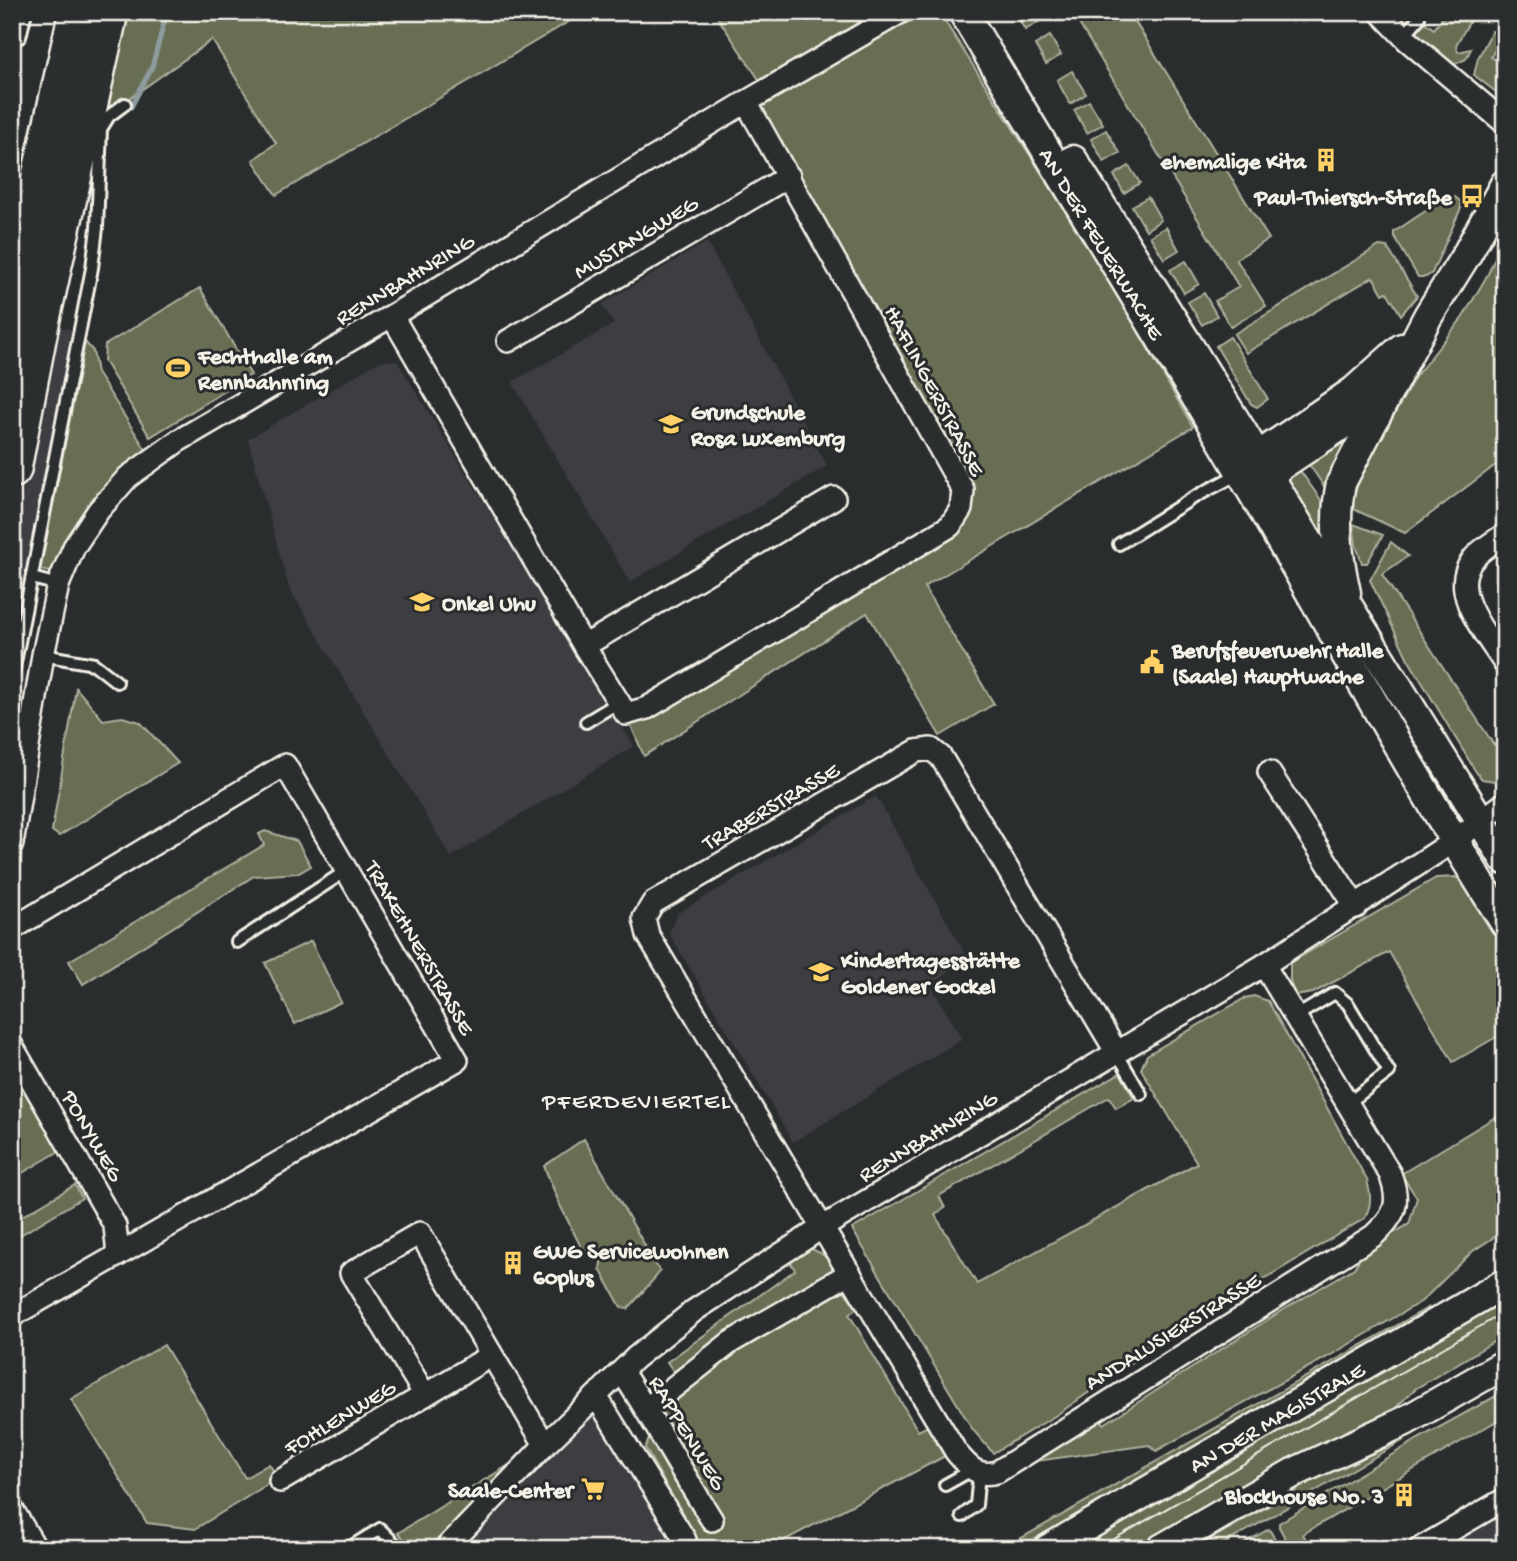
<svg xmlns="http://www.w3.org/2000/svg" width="1517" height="1561" font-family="'Gochi Hand',sans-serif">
  <rect width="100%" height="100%" fill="#2a2d2e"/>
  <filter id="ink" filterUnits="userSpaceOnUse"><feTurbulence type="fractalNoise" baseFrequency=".0143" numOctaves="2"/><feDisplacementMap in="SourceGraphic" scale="14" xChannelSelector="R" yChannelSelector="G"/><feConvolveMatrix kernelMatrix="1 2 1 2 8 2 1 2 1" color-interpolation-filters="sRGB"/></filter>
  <g filter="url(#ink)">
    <g fill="#3e3e43">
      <path d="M 707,242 L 827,466 L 630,582 L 512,382 L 614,324 L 602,304 Z"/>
      <path d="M 56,326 L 87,334 L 12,706 L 12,554 Z"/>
      <path d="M 380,361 L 397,361 L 634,746 L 451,857 L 289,588 L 248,439 Z"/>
      <path d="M 876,796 L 967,957 L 931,986 L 962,1039 L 793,1142 L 669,933 L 678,913 Z"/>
      <path d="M 601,1406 L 685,1549 L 460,1549 L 533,1473 Z"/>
      <path d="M 1505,1508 L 1505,1549 L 1437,1549 Z"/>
    </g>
    <g fill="#676e53" stroke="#aeb09e" stroke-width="2">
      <path d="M 123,12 L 585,12 L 276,195 L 253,160 L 276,143 L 212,40 L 96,122 Z"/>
      <path d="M 714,12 L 939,12 L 1106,275 L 1193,427 L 924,587 L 994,704 L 940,736 L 867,613 L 644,756 L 626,714 L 950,526 L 963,489 L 746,102 L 766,90 Z"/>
      <path d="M 1015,12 L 1035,12 L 1040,21 L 1025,30 Z"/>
      <path d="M 1083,12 L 1129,12 L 1269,239 L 1236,259 L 1266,306 L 1231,327 L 1215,301 L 1239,287 L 1075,17 Z"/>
      <path d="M 1399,12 L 1411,12 L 1434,29 L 1447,12 L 1475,12 L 1456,45 L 1458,52 L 1471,49 L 1466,59 L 1451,66 L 1424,46 Z"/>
      <path d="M 1492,31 L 1502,37 L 1491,57 L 1505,65 L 1505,99 L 1474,75 L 1478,58 Z"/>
      <path d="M 1050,36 L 1061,55 L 1046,64 L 1035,45 Z"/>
      <path d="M 1072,71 L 1086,94 L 1070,104 L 1057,80 Z"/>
      <path d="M 1089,101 L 1103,124 L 1087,133 L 1074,110 Z"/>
      <path d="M 1106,130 L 1120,153 L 1104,162 L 1091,139 Z"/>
      <path d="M 1129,166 L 1140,183 L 1124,193 L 1114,175 Z"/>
      <path d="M 12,169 L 20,171 L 21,186 L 12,234 Z"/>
      <path d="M 1148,197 L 1161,220 L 1146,230 L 1132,206 Z"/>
      <path d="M 1455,197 L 1461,202 L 1461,208 L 1432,273 L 1426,277 L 1418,277 L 1394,236 L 1394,232 L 1445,198 Z"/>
      <path d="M 1505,220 L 1505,458 L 1405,533 L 1351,508 L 1359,479 L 1415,377 L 1463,317 L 1488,274 L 1495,258 Z"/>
      <path d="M 1166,227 L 1179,250 L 1164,259 L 1150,236 Z"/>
      <path d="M 1379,246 L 1387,247 L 1417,296 L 1401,315 L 1387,292 L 1383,294 L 1373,277 L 1246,353 L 1234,334 Z"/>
      <path d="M 1186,261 L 1199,284 L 1184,293 L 1170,270 Z"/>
      <path d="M 200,288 L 251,375 L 150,437 L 104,361 L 105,345 Z"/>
      <path d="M 1204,293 L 1217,316 L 1202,325 L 1188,302 Z"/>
      <path d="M 1230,337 L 1268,399 L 1257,407 L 1251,404 L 1216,346 Z"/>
      <path d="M 85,342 L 93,351 L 97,373 L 146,450 L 122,468 L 99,492 L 63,545 L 55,573 L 40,570 Z"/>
      <path d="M 1363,418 L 1330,495 L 1304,457 Z"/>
      <path d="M 1294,462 L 1328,510 L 1326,531 L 1322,538 L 1286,478 Z"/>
      <path d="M 1353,524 L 1383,535 L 1367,563 L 1362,563 L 1356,545 Z"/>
      <path d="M 1391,542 L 1408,556 L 1382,574 L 1494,745 L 1505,739 L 1505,775 L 1494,781 L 1482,779 L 1476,772 L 1408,659 L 1370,580 Z"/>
      <path d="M 1336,600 L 1450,793 L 1443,797 L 1327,605 Z"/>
      <path d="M 76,688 L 103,720 L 122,717 L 140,722 L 178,763 L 59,836 L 52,831 Z"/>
      <path d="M 265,831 L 297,841 L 311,866 L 299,873 L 254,876 L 83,984 L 69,961 L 264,845 L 259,834 Z"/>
      <path d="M 1456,877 L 1473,891 L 1505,947 L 1505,1032 L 1453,1062 L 1389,952 L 1313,993 L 1294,996 L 1290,980 L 1290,963 L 1436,878 Z"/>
      <path d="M 311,941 L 341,1002 L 295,1024 L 265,963 Z"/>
      <path d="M 1254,996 L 1268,1001 L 1367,1180 C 1371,1196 1372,1203 1365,1218 L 1165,1339 L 1058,1414 L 993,1453 L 973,1430 L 852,1229 L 1120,1073 L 1134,1098 L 1116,1108 L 1109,1097 L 939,1196 L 945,1208 L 935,1215 L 977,1284 L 1197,1163 L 1141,1069 L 1147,1055 L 1245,998 Z"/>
      <path d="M 12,1062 L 63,1149 L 12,1179 Z"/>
      <path d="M 1505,1103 L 1505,1230 L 1473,1251 L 1422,1301 L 1331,1355 L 1156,1451 L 1149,1445 L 1037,1461 L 1036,1458 L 1100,1418 L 1104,1424 L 1278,1313 L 1354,1268 L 1365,1250 L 1409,1224 L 1417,1198 L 1401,1174 L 1497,1116 Z"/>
      <path d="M 584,1139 L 660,1272 L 628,1309 L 621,1307 L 600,1269 L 602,1256 L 592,1250 L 585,1255 L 560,1205 L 544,1166 Z"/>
      <path d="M 75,1185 L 82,1198 L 12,1240 L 12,1222 Z"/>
      <path d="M 808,1247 L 822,1254 L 838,1270 L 833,1278 L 858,1308 L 849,1314 L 918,1431 L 928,1426 L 945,1456 L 768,1549 L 749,1549 L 728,1540 L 710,1549 L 702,1549 L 645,1448 L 667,1399 L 684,1386 L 667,1362 L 795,1270 L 788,1258 Z"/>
      <path d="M 1505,1294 L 1505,1335 L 1415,1389 L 1388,1415 L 1273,1474 L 1144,1549 L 1068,1549 Z"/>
      <path d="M 1429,1307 L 1420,1316 L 1021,1549 L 1002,1549 Z"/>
      <path d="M 164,1345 L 245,1478 L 269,1464 L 278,1478 L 195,1529 L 147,1523 L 71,1399 Z"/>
      <path d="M 1505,1391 L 1505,1416 L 1303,1534 L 1311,1549 L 1291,1549 L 1279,1527 L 1279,1523 L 1418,1439 Z"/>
      <path d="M 1404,1440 L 1215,1549 L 1194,1549 L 1319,1477 Z"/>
      <path d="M 517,1460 L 430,1549 L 414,1549 L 398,1533 Z"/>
      <path d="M 1269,1529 L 1281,1549 L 1234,1549 Z"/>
    </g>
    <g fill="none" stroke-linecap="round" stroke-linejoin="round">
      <path stroke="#8e9c9f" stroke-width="5" d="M 131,107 L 152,67 L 167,12"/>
      <g stroke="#f4f1e8" stroke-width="16">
        <g id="lane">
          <path d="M 20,37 L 26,12"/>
          <path d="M 1403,37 L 1419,18"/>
          <path d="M 1119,544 L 1193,498 L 1240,473"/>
          <path d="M 32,578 L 58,585"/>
          <path d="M 43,655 L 94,664 L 117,682"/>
          <path d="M 12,678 L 92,268 L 97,228 L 101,129 L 109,116 L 125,104"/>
          <path d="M 586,722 L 619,702"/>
          <path d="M 237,942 L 346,871"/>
          <path d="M 1295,1017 L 1335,993 L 1348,1004 L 1389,1072 L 1347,1104"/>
          <path d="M 1117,1053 L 1141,1094"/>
          <path d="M 945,1485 L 972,1470"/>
          <path d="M 962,1516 L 976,1505 L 979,1473"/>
          <path d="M 347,1549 L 380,1529 L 400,1549"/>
        </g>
      </g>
      <g stroke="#f4f1e8" stroke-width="26">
        <g id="street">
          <path d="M 1380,12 L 1407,40 L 1505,123"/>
          <path d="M 392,316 L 584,646 L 626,714 L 647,708 L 950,526 L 961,509 L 963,490 L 746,102"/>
          <path d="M 508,341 L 789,176"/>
          <path d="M 1505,534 C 1494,542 1479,550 1471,562 C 1449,593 1488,637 1505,664"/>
          <path d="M 584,646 L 834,498"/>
          <path d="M 1269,772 L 1356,907"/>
          <path d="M 12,844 L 43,655 L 58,585 L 74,547 L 98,511 L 128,477 L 178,441 L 427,295 L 746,102 L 901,12"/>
          <path d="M 12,929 L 285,765 L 457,1060 L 12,1316"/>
          <path d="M 12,1046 L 115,1226 L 118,1255"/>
          <path d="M 1117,1053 L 941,757 L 931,749 L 916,751 L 653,903 L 644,918 L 648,935 L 956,1452 C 968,1466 977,1478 997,1472 L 1373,1236 C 1396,1215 1401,1203 1390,1174 L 1264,965"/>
          <path d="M 492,1355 L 425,1395 L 351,1273 L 420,1233 L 545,1445"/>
          <path d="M 622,1372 C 654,1420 681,1471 712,1520"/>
          <path d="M 596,1396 L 685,1540 L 685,1549"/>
          <path d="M 646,1409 L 731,1342 L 850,1273"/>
          <path d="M 280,1481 L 425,1395"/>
          <path d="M 12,1509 L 36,1549"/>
          <path d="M 445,1549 L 545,1445 L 635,1358 L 695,1310 L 823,1227 L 1264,965 L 1454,841 L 1505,803"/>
          <path d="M 1419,1549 L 1505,1499"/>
        </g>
      </g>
      <g stroke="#f4f1e8" stroke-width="33">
        <g id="secondary">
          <path id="s1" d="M 963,12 C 1060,175 1161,336 1257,500 C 1339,641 1418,785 1505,923"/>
          <path d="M 1073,160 L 1240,428 L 1327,572 L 1505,860"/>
          <path d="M 1268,474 L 1363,411 L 1383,402"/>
          <path d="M 1255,478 L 1260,461 L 1270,448 L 1354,391 L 1402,348"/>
          <path d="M 1346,593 C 1338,556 1333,521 1341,483 L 1428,316 L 1468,252 L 1505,184"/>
          <path id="s2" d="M 1048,1549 L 1505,1283"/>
          <path d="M 1161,1549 L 1293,1473 L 1405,1421 L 1505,1364"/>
        </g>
      </g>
      <g stroke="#f4f1e8" stroke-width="42">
        <g id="highway">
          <path d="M 12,304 L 78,12"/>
          <path d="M 12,469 L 40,323 L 109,12"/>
        </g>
      </g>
      <use href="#lane" stroke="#2a2d2e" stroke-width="10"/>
      <use href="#street" stroke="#2a2d2e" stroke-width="21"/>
      <use href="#secondary" stroke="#2a2d2e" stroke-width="28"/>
      <use href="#highway" stroke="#2a2d2e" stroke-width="37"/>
      <path stroke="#f4f1e8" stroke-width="2" d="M 1097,1549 L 1505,1312"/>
    </g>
  </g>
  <defs>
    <g id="building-bare" transform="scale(1.89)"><path d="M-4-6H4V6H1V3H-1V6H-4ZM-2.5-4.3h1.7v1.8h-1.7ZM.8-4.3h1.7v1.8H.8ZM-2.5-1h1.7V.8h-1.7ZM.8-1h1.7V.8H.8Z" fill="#ffd166" stroke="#2a2d2e" stroke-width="2.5" paint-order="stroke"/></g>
    <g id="bus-bare" transform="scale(1.89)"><path d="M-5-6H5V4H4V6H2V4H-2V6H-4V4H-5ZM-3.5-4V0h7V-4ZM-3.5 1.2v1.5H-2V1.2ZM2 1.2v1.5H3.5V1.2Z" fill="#ffd166" stroke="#2a2d2e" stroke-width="2.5" paint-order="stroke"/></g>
    <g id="stadium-bare" transform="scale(1.89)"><path d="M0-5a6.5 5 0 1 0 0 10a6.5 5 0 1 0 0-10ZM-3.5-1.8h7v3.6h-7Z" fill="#ffd166" stroke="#2a2d2e" stroke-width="2.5" paint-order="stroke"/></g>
    <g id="school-bare" transform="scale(1.89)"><path d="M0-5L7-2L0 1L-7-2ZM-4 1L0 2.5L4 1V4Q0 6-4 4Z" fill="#ffd166" stroke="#2a2d2e" stroke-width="2.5" paint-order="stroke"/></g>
    <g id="civic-bare" transform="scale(1.89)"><path d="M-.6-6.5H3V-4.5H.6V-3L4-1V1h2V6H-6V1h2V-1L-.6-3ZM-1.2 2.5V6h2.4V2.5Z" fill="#ffd166" stroke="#2a2d2e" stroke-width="2.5" paint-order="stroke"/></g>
    <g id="supermarket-bare" transform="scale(1.89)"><path d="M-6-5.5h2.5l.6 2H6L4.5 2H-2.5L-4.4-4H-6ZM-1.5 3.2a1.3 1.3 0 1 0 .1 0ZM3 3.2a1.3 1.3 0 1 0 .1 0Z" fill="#ffd166" stroke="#2a2d2e" stroke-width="2.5" paint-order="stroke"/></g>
  </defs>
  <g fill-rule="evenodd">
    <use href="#building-bare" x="1326" y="160"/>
    <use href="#bus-bare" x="1472" y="196"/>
    <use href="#stadium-bare" x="178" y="368"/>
    <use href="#school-bare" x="671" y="424"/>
    <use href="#school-bare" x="422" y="602"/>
    <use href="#civic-bare" x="1152" y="662"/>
    <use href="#school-bare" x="821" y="972"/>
    <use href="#building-bare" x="513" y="1263"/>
    <use href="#supermarket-bare" x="593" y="1489"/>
    <use href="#building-bare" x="1404" y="1495"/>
  </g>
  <g text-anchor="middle" stroke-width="6" stroke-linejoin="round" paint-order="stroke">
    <g font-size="23" font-weight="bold" fill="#f4f1e8" stroke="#2a2d2e" text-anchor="start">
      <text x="1306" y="168" text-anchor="end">ehemalige Kita</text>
      <text x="1452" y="204" text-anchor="end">Paul-Thiersch-Straße</text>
      <text x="198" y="363">Fechthalle am<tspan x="198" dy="26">Rennbahnring</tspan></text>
      <text x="691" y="419">Grundschule<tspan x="691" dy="26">Rosa Luxemburg</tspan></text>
      <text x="442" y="610">Onkel Uhu</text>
      <text x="1172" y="657">Berufsfeuerwehr Halle<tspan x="1172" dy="26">(Saale) Hauptwache</tspan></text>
      <text x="841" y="967">Kindertagesstätte<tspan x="841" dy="26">Goldener Gockel</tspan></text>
      <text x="533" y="1258">GWG Servicewohnen<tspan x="533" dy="26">60plus</tspan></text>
      <text x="573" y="1497" text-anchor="end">Saale-Center</text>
      <text x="1384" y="1503" text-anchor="end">Blockhouse No. 3</text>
    </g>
    <g font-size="23" fill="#f4f1e8" stroke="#2a2d2e">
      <text transform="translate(635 236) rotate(-31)" y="8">MUSTANGWEG</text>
      <text dy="8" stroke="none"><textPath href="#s1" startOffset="270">AN DER FEUERWACHE</textPath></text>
      <text transform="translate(404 278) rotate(-31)" y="8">RENNBAHNRING</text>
      <text transform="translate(936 390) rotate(62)" y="8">HAFLINGERSTRASSE</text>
      <text transform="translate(770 805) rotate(-30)" y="8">TRABERSTRASSE</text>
      <text transform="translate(421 947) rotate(60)" y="8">TRAKEHNERSTRASSE</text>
      <text transform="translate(94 1135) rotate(60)" y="8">PONYWEG</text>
      <text transform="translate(927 1135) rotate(-31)" y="8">RENNBAHNRING</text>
      <text transform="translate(1172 1330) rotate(-32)" y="8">ANDALUSIERSTRASSE</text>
      <text transform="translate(339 1416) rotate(-31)" y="8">FOHLENWEG</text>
      <text dy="8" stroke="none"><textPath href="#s2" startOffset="264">AN DER MAGISTRALE</textPath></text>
      <text transform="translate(689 1432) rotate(59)" y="8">RAPPENWEG</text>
    </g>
    <g font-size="24" letter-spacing="2" fill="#f4f1e8" stroke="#2a2d2e">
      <text x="637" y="1108">PFERDEVIERTEL</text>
    </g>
  </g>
  <rect width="1517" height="1561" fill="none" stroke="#2a2d2e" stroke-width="42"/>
  <rect x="21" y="21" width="1475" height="1519" fill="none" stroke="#f4f1e8" stroke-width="2.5" filter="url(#ink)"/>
</svg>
